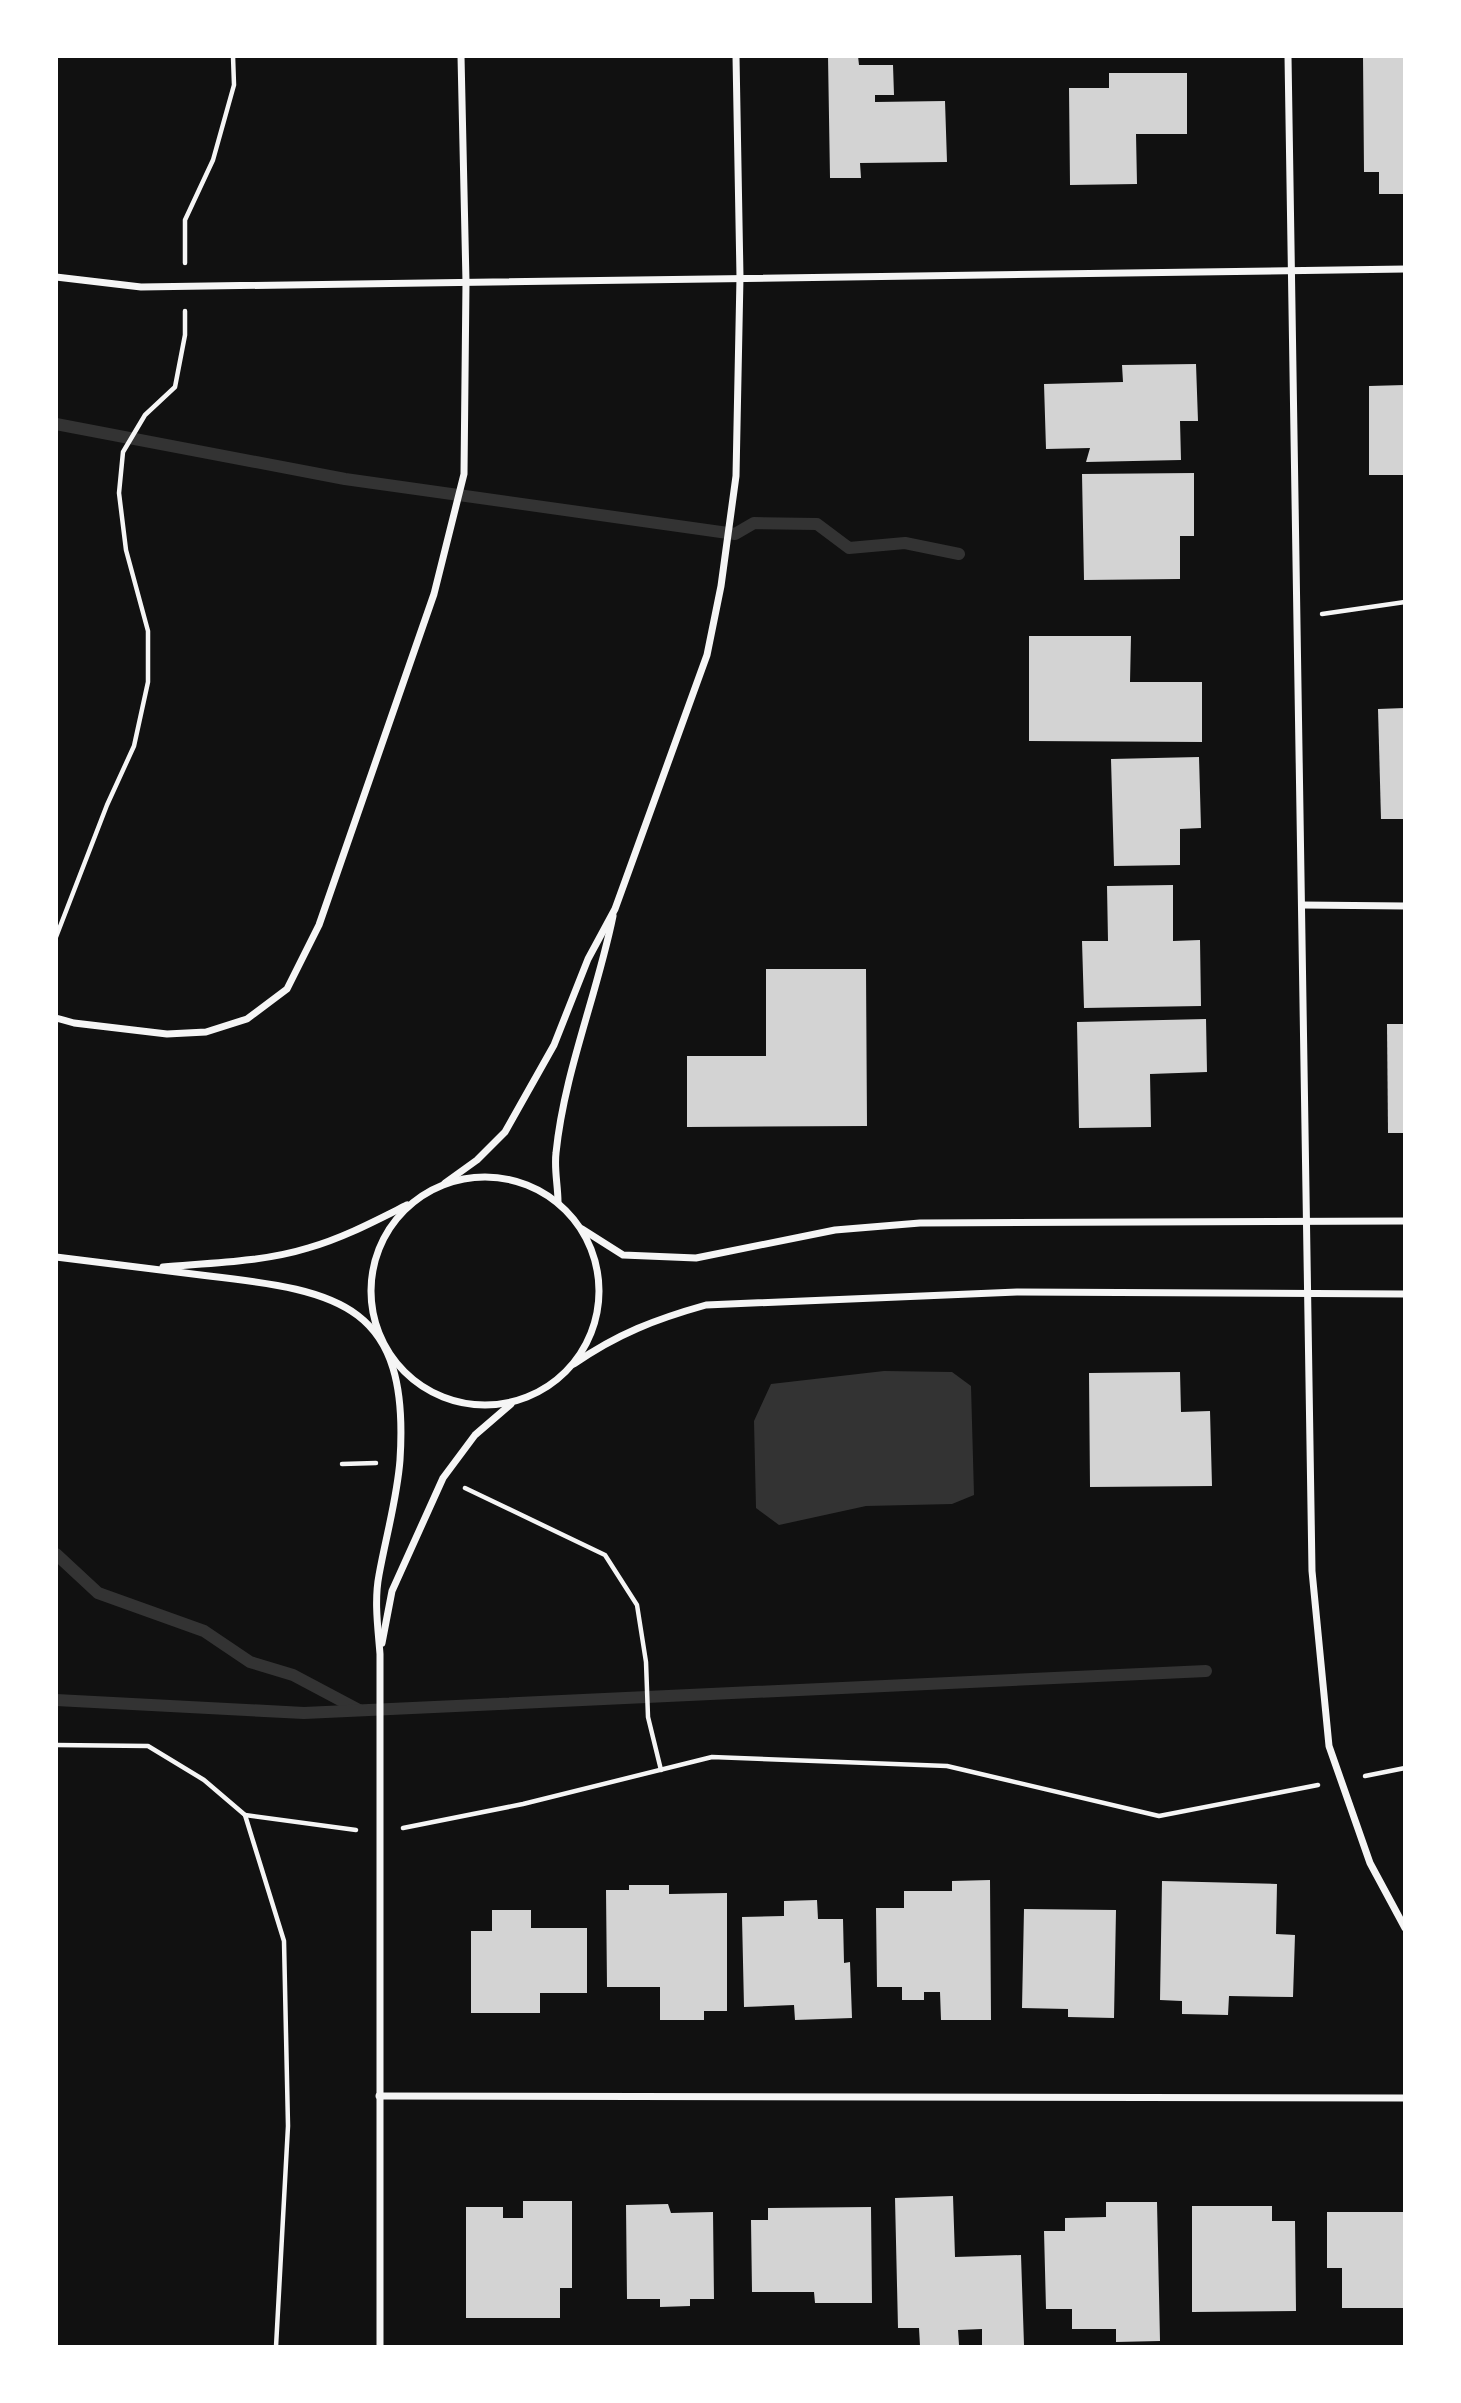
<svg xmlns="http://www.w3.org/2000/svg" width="1461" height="2403" font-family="'Noto Serif',serif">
  <rect width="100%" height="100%" fill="#111"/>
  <path fill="#333" d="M 884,1371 L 952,1372 L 971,1386 L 974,1495 L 952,1504 L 866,1506 L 779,1525 L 756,1508 L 754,1421 L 771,1384 Z"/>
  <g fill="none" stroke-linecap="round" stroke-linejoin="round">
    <g stroke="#333" stroke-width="12">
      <path d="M 56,424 L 345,479 L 735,534 L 754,523 L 817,524 L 849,548 L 905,543 L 959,554"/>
      <path d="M 56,1554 L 98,1593 L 204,1631 L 250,1662 L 293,1675 L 359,1710"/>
      <path d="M 56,1700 L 304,1713 L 1206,1671"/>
    </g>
  </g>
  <g fill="#d3d3d3">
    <path d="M 828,56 L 858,56 L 859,65 L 893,65 L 894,95 L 875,95 L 875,102 L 945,101 L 947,162 L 860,163 L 861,178 L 830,178 Z"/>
    <path d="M 1363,56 L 1405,56 L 1405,194 L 1379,194 L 1379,172 L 1364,172 Z"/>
    <path d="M 1109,73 L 1187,73 L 1187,134 L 1136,134 L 1137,184 L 1070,185 L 1069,88 L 1109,88 Z"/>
    <path d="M 1196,364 L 1198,421 L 1180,421 L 1181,460 L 1086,462 L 1090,448 L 1046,449 L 1044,384 L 1123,382 L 1122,365 Z"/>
    <path d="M 1405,385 L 1405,475 L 1369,475 L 1369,386 Z"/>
    <path d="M 1194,473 L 1194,536 L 1180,536 L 1180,579 L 1084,580 L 1082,474 Z"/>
    <path d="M 1029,636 L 1131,636 L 1130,682 L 1202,682 L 1202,742 L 1029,741 Z"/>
    <path d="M 1405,708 L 1405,819 L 1381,819 L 1378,709 Z"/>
    <path d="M 1199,757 L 1201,828 L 1180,829 L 1180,865 L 1114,866 L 1111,759 Z"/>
    <path d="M 1173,885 L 1173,941 L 1200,940 L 1201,1006 L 1084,1008 L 1082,941 L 1108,941 L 1107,886 Z"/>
    <path d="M 766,969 L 866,969 L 867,1126 L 687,1127 L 687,1056 L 766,1056 Z"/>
    <path d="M 1206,1019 L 1207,1072 L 1150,1074 L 1151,1127 L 1079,1128 L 1077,1022 Z"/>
    <path d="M 1387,1024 L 1405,1024 L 1405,1133 L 1388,1133 Z"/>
    <path d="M 1180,1372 L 1181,1412 L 1210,1411 L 1212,1486 L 1090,1487 L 1089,1373 Z"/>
    <path d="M 990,1880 L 991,2020 L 941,2020 L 940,1992 L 924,1992 L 924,2000 L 902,2000 L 902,1987 L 877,1987 L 876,1908 L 904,1908 L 904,1891 L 952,1891 L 952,1881 Z"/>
    <path d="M 1162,1881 L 1277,1884 L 1276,1934 L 1295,1935 L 1293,1997 L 1229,1996 L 1228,2015 L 1182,2014 L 1182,2001 L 1160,2000 Z"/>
    <path d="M 629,1885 L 669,1885 L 669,1894 L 727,1893 L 727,2011 L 704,2011 L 704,2020 L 660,2020 L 660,1987 L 607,1987 L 606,1890 L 629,1890 Z"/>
    <path d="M 817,1900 L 818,1919 L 843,1919 L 844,1963 L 850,1962 L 852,2018 L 795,2020 L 794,2005 L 744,2007 L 742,1917 L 784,1916 L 784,1901 Z"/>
    <path d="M 1024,1909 L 1116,1910 L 1114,2018 L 1068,2017 L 1068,2009 L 1022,2008 Z"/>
    <path d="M 492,1910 L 531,1910 L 531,1928 L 587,1928 L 587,1993 L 540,1993 L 540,2013 L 471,2013 L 471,1931 L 492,1931 Z"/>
    <path d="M 953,2196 L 955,2257 L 1021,2255 L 1024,2345 L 982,2346 L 982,2329 L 958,2330 L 959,2345 L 920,2346 L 919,2328 L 898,2328 L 895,2198 Z"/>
    <path d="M 523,2201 L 572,2201 L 572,2288 L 560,2288 L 560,2318 L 466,2318 L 466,2207 L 503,2207 L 503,2218 L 523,2218 Z"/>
    <path d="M 1106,2202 L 1157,2202 L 1160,2341 L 1116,2342 L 1116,2329 L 1072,2329 L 1072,2309 L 1046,2309 L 1044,2231 L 1065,2231 L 1065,2218 L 1106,2217 Z"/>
    <path d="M 668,2204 L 671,2213 L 713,2212 L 714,2299 L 690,2299 L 690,2306 L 660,2307 L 660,2299 L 627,2299 L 626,2205 Z"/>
    <path d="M 1192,2206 L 1272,2206 L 1272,2221 L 1295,2221 L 1296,2311 L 1192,2312 Z"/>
    <path d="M 871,2207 L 872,2303 L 815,2303 L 814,2292 L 752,2292 L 751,2220 L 768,2220 L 768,2208 Z"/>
    <path d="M 1327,2212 L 1405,2212 L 1405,2308 L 1342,2308 L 1342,2268 L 1327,2268 Z"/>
  </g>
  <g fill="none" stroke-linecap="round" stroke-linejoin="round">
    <g stroke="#f5f5f5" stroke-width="4.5">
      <path d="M 185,263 L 185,220 L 213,160 L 234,85 L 233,56"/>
      <path d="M 1322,614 L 1405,602"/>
      <path d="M 56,937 L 107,805 L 134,746 L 148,682 L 148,631 L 126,550 L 119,493 L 123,452 L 145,415 L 175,387 L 185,335 L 185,311"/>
      <path d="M 342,1464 L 376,1463"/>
      <path d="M 465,1488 L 605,1555 L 637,1605 L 646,1662 L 648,1717 L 661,1770"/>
      <path d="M 56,1745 L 148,1746 L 204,1780 L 245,1815 L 284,1941 L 288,2126 L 276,2347"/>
      <path d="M 1365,1776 L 1405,1768"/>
      <path d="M 245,1815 L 356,1830"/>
      <path d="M 403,1828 L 523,1804 L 712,1757 L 947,1766 L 1159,1816 L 1318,1785"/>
    </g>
    <g stroke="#f5f5f5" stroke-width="7">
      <path d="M 1288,56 L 1312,1571 L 1329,1746 L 1370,1863 L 1405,1928"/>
      <path d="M 56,277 L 141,287 L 1405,269"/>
      <path d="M 1302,905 L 1405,906"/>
      <path d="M 56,1018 L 74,1023 L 167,1034 L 206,1032 L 247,1019 L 287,989 L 319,925 L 434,594 L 464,474 L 466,282 L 461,56"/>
      <circle cx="485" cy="1291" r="114"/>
      <path d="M 445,1183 L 477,1160 L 505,1132 L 554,1045 L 588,959 L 615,909 L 707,655 L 721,586 L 736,476 L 740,277 L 736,56"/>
      <path d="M 558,1202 C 558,1186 554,1169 556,1153 C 564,1073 597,995 613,916"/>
      <path d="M 582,1229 L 623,1255 L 696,1258 L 835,1230 L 920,1223 L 1405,1221"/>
      <path d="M 56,1257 C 107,1263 158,1270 209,1276 C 341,1291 410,1305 400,1460 C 397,1499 386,1536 379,1575 C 374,1601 378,1628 380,1654 L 380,2347"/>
      <path d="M 163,1267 C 210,1263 263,1262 308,1248 C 343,1238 375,1221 407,1205"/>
      <path d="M 574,1364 C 617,1334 656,1319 706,1305 L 1017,1292 L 1405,1294"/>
      <path d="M 382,1643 L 392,1591 L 443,1478 L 475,1435 L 511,1404"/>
      <path d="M 379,2096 L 1405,2098"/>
    </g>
  </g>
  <rect width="1461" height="2403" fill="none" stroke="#ffffff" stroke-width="116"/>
</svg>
